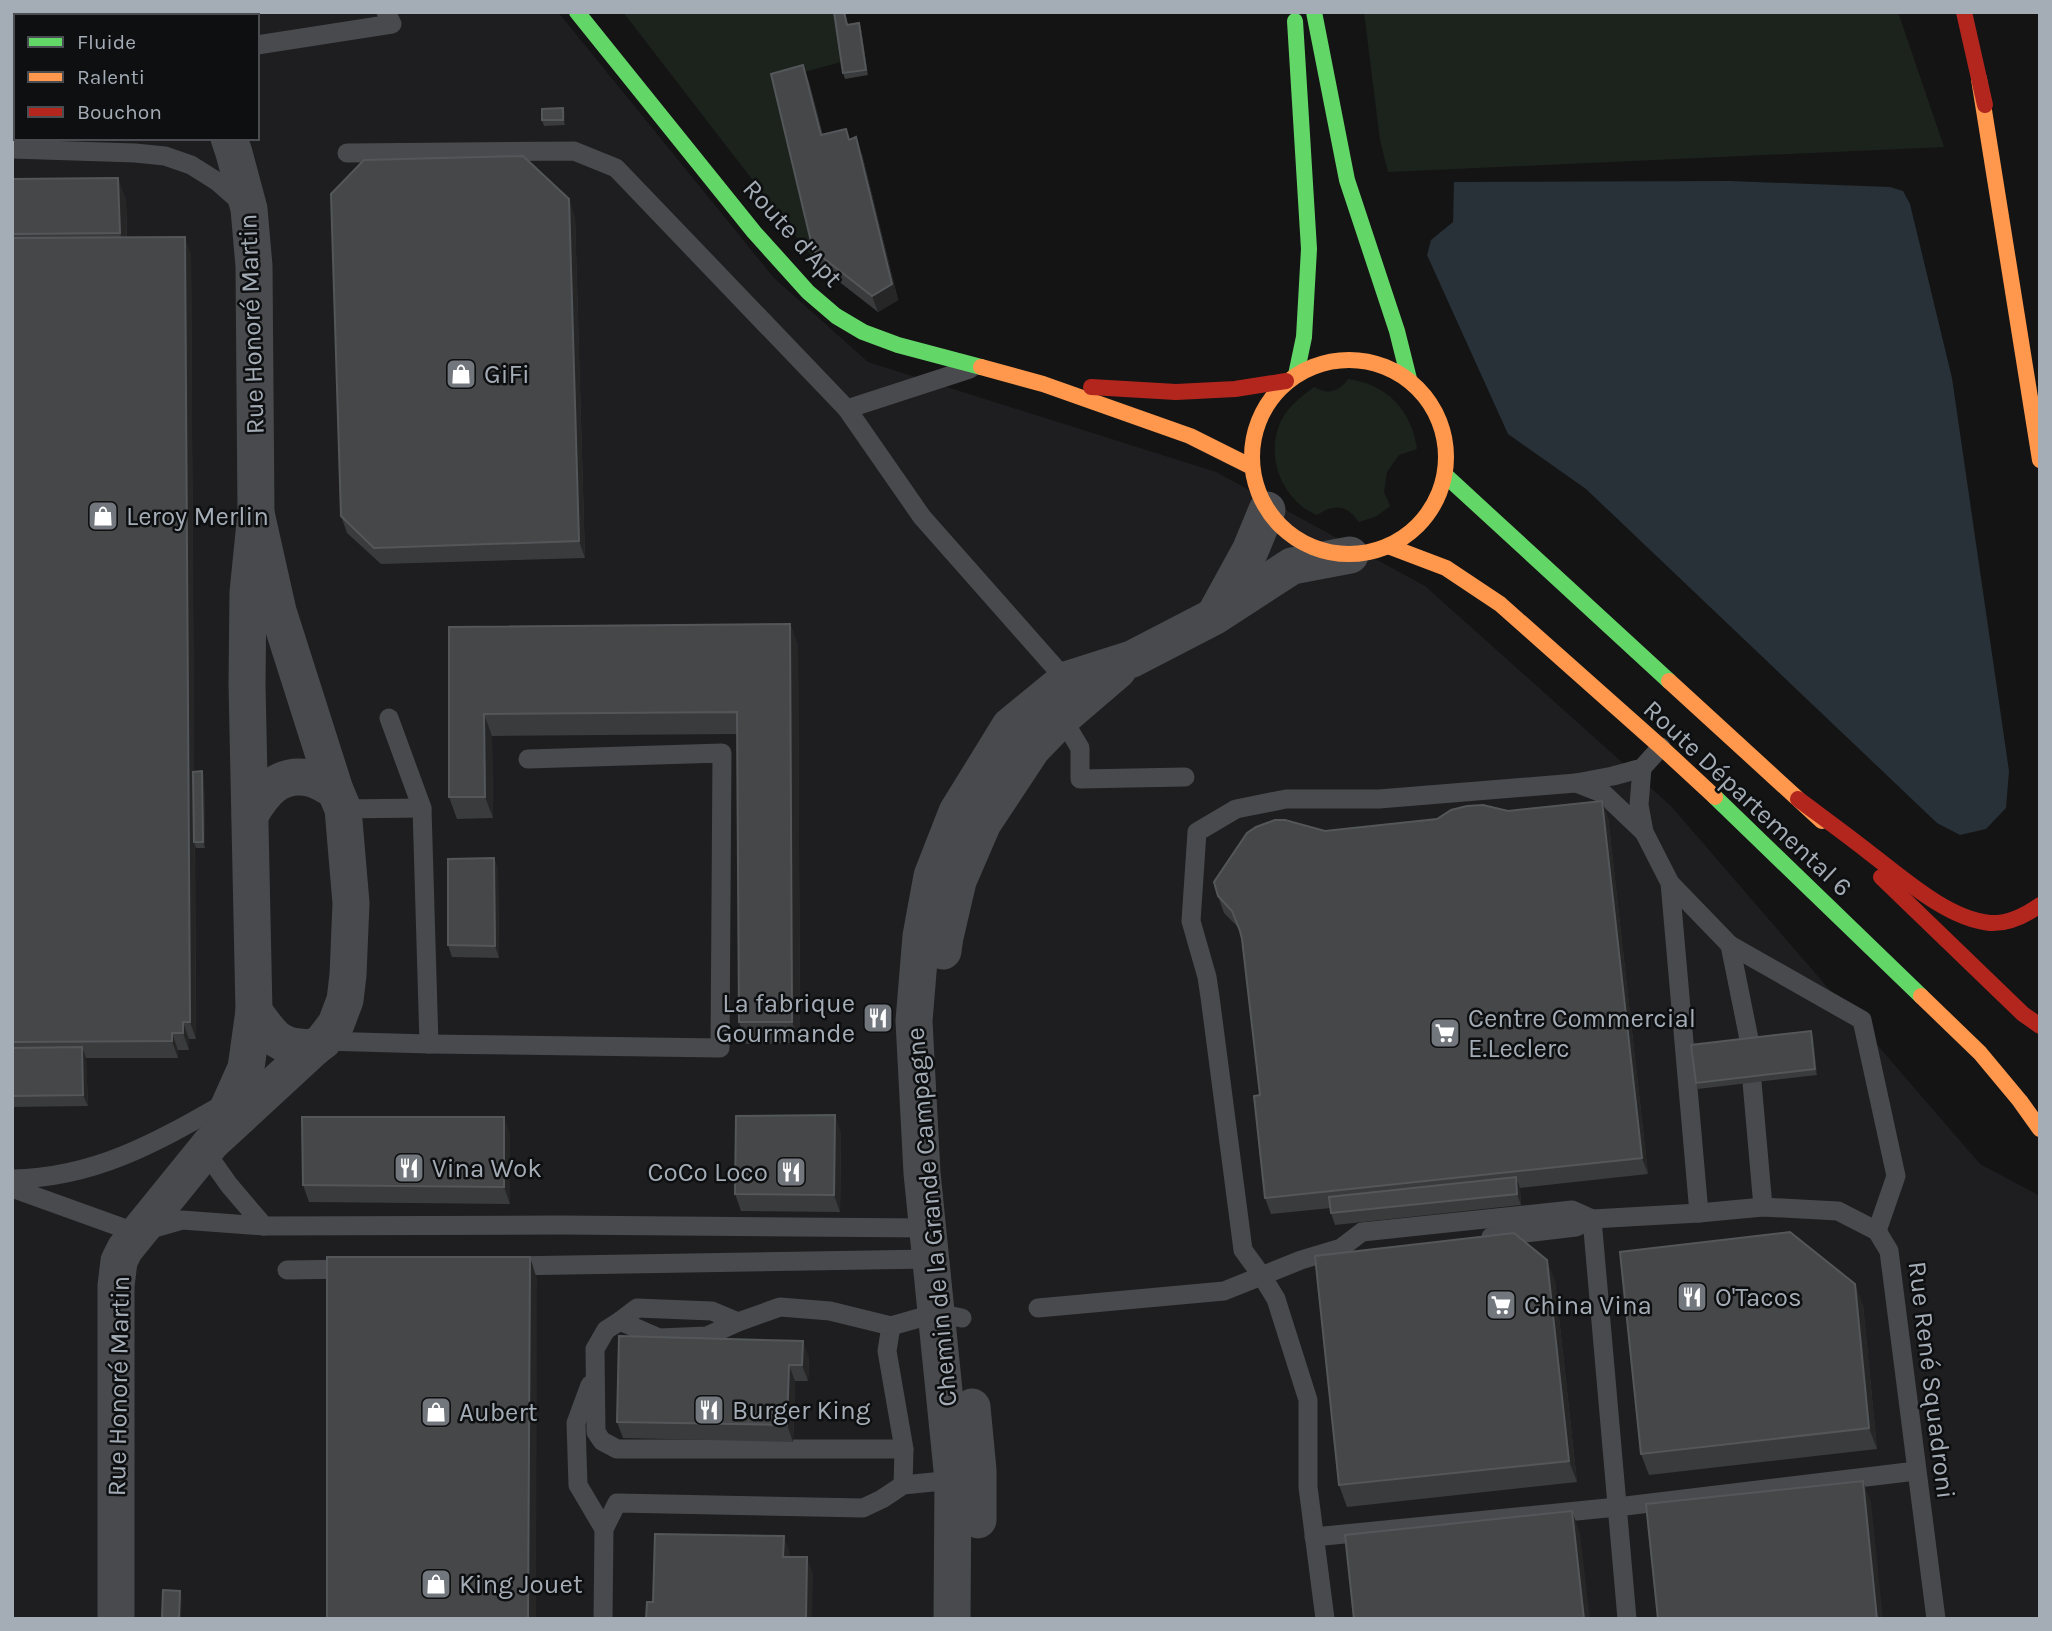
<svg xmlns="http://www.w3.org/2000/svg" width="2052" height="1631" font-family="Karla,sans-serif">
  <rect width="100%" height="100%" fill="#141414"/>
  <path fill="#1e1e20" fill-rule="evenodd" d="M 12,12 L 558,12 L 774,278 L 868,362 L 1216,472 L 1425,586 L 1671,806 L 1980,1164 L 2040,1196 L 2040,1619 L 12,1619 ZM 16,16 L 257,16 L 257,138 L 16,138 Z"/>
  <g fill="#1c231d">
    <path d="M 623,12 L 835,12 L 841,62 L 775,80 L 819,266 Z"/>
    <path d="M 1364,12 L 1898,12 L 1944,147 L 1388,172 L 1380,140 Z"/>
    <path d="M 1348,379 C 1387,384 1412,411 1417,449 L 1399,455 L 1387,472 L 1384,492 L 1390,506 L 1377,516 L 1359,522 C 1346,504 1334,504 1317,515 C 1283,501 1265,458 1280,423 C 1287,407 1301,397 1314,387 C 1328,395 1339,392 1348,379 Z"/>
  </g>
  <path fill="#273137" d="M 1730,181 L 1890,187 L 1903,191 L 1910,204 L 1952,378 L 2009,771 L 2006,808 L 1986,829 L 1960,835 L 1937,823 L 1586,489 L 1508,434 L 1427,255 L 1431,240 L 1453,222 L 1454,182 Z"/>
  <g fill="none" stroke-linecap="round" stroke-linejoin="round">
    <g stroke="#484a4d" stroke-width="19">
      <path d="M 257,45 L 392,24 L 386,12"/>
      <path d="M 12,149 L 135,153 L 165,156 L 191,165 L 218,182 L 243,204"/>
      <path d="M 347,153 L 574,151 L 616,168 L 847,409 L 922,517 L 1066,680"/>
      <path d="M 847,409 L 970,369"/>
      <path d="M 1062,718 L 1080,748 L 1080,779 L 1185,777"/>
      <path d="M 1642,768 L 1639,805 L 1644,832 L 1670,883 L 1699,1213"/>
      <path d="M 1576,783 L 1604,794 L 1644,832"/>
      <path d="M 343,809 L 422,808"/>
      <path d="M 1670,883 L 1730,945 L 1862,1020 L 1896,1176 L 1877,1231"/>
      <path d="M 1730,945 L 1750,1044"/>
      <path d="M 323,1041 L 429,1044 L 422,808 L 389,718"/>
      <path d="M 429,1044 L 720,1048 L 722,753 L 528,759"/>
      <path d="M 1752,1082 L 1763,1207"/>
      <path d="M 205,1151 L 229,1185 L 264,1226"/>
      <path d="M 12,1179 C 95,1178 157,1142 227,1102"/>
      <path d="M 12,1188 L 137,1233 L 182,1220 L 264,1226 L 560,1225 L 928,1228"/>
      <path d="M 1592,1219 L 1627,1619"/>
      <path d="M 1491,1237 L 1576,1227 L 1592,1219"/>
      <path d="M 509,1266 L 931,1259"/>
      <path d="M 287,1270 L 353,1269"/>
      <path d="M 1038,1308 L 1224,1291 L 1301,1260 L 1341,1248 L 1362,1232 L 1572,1210 L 1592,1219 L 1699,1213 L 1763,1207 L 1838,1211 L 1877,1231 L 1889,1251 L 1936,1619"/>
      <path d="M 620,1321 L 637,1308 L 712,1311 L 738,1322"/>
      <path d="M 891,1326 L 887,1351 L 904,1449 L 903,1485"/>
      <path d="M 590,1385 L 576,1423 L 578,1485 L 604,1529"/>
      <path d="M 904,1449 L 617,1449 L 602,1441 L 596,1432 L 595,1349 L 606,1330 L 620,1321 L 659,1338 L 707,1336 L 738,1322 L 780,1307 L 830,1311 L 891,1326 L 937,1313 L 962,1318"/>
      <path d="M 1314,1537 L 1617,1507 L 1916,1471"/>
      <path d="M 603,1619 L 604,1529 L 617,1503 L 863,1508 L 882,1499 L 903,1485 L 953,1480"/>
      <path d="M 1325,1619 L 1308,1487 L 1308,1400 L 1276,1299 L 1262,1276 L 1243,1250 L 1210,997 L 1207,977 L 1191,921 L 1197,832 L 1236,809 L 1286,799 L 1379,799 L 1576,783 L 1613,776 L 1642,768 L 1661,747"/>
    </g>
    <g stroke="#484a4d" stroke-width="37">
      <path d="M 160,12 L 162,16"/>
      <path d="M 229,138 L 234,153 L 249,209 L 254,266 L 256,513 L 248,592 L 247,684 L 254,1011 C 272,1037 280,1050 315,1047"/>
      <path d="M 1216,613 L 1250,551 L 1267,510"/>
      <path d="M 250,815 C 263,793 278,772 309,778 C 318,780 327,786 335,790"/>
      <path d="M 943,951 L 945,937 L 958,881 L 983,823 L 1032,749 L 1062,718 L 1118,670"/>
      <path d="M 220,1126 L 246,1068 L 254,1011"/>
      <path d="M 972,1407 L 978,1470 L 978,1520"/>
      <path d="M 116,1619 L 116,1286 L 119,1261 L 125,1249 L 211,1143 L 315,1047 L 323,1041 L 336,1024 L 345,1000 L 348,975 L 351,903 L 343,809 L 335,790 L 278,611 L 256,513"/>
      <path d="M 952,1619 L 953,1480 L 922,1173 L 914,1021 L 921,936 L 932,876 L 957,812 L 1010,726 L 1066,680 L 1132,659 L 1215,616 L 1292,566 L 1350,555"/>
    </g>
    <g stroke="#63d668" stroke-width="16">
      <path d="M 577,12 L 754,232 L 808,292 L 836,316 L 863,332 L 898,345 L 981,367"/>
      <path d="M 1314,12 L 1347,180 L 1397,331 L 1409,379"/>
      <path d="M 1295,21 L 1309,249 L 1304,337 L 1296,375"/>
      <path d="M 1445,475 L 1669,681"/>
      <path d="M 1715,797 L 1921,996"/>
    </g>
    <g stroke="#ff974d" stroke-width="16">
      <path d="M 1979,79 L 2040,460"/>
      <circle cx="1349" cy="457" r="97"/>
      <path d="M 981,367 L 1043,384 L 1190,436 L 1252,467"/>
      <path d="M 1388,546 L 1446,568 L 1500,604 L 1661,747 L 1715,797"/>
      <path d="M 1669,681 L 1822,821"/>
      <path d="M 1921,996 L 1980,1053 L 2020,1101 L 2040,1129"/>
    </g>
    <g stroke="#b3261e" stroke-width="16">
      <path d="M 1964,12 L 1985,105"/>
      <path d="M 1091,387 L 1176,392 L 1235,389 L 1286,381"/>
      <path d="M 1798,799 C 1822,817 1847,835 1871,854 C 1904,879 1948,919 1990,923 C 2008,924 2026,915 2040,905"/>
      <path d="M 1881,877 L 2023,1014 L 2040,1026"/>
    </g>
  </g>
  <g fill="#3a3b3c">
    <path d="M 834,12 L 845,12 L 848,25 L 859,23 L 861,29 L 868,75 L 845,79 L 843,73 Z"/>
    <path d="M 803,65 L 809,82 L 823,135 L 850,140 L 862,154 L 898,300 L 878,312 L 819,266 L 813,250 Z"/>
    <path d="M 563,108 L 565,113 L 565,125 L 544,126 L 542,120 Z"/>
    <path d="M 12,179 L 126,199 L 127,238 L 191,254 L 194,772 L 204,777 L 205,848 L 196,848 L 195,845 L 196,1039 L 189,1039 L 189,1050 L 178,1050 L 178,1058 L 86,1058 L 88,1106 L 12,1107 Z"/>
    <path d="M 575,216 L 585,558 L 381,564 L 347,533 L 341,516 Z"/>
    <path d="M 790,624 L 798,646 L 800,1043 L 746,1044 L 739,1022 L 737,734 L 492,736 L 493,818 L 457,819 L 449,797 L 449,627 Z"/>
    <path d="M 1508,811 L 1608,817 L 1648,1174 L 1520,1188 L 1521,1205 L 1335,1225 L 1331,1213 L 1331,1208 L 1271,1214 L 1265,1198 L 1260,1095 L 1241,935 L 1238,927 L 1224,913 L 1218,896 L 1325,831 Z"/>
    <path d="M 494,858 L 498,870 L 499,958 L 452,957 L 448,945 Z"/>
    <path d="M 1813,1037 L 1817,1075 L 1698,1089 L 1696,1083 Z"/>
    <path d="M 841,1132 L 840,1212 L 741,1211 L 735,1194 Z"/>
    <path d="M 510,1133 L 510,1204 L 309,1202 L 303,1185 Z"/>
    <path d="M 1555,1281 L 1577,1482 L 1347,1507 L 1339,1485 Z"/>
    <path d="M 1863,1305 L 1877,1449 L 1649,1475 L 1641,1454 Z"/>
    <path d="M 809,1357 L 808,1381 L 795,1381 L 793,1442 L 623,1438 L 617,1422 Z"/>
  </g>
  <g fill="#262627">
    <path d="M 859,23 L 861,29 L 868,75 L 866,70 Z"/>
    <path d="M 803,65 L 809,82 L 827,152 L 821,135 Z"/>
    <path d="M 563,108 L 565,113 L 565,125 L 563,120 Z"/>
    <path d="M 856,137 L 862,154 L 898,300 L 878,312 L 872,296 Z"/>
    <path d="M 118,178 L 126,199 L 127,254 L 120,233 Z"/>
    <path d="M 569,199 L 575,216 L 585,558 L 579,541 Z"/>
    <path d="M 185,237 L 191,254 L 196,1039 L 190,1022 Z"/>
    <path d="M 790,624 L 798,646 L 800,1043 L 792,1022 Z"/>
    <path d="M 484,714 L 492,736 L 493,818 L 485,797 Z"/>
    <path d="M 202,771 L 204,777 L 205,848 L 203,842 Z"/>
    <path d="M 1602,801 L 1608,817 L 1648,1174 L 1642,1158 Z"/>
    <path d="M 494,858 L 498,870 L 499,958 L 495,946 Z"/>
    <path d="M 183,1022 L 189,1039 L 189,1050 L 183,1033 Z"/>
    <path d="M 1811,1031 L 1813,1037 L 1817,1075 L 1815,1069 Z"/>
    <path d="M 172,1033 L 178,1050 L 178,1058 L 172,1041 Z"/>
    <path d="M 82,1047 L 86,1058 L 88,1106 L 83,1095 Z"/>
    <path d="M 835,1115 L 841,1132 L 840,1212 L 834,1195 Z"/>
    <path d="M 504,1117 L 510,1133 L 510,1204 L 504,1187 Z"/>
    <path d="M 1516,1177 L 1520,1188 L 1521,1205 L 1517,1194 Z"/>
    <path d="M 530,1257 L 537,1279 L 536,1619 L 528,1619 Z"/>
    <path d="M 1547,1260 L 1555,1281 L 1577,1482 L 1569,1461 Z"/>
    <path d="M 1855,1284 L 1863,1305 L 1877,1449 L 1869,1428 Z"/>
    <path d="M 803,1341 L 809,1357 L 808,1381 L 802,1365 Z"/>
    <path d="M 789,1365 L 795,1381 L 793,1442 L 787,1425 Z"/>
    <path d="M 1863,1481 L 1871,1502 L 1883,1619 L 1877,1619 Z"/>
    <path d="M 1572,1511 L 1580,1533 L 1590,1619 L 1584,1619 Z"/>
    <path d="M 784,1536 L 790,1553 L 789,1573 L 783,1557 Z"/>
    <path d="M 807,1557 L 813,1574 L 812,1619 L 806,1619 Z"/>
    <path d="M 180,1591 L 182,1596 L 181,1619 L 179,1619 Z"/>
  </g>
  <g fill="#454749" stroke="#54575a" stroke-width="2">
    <path d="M 834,12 L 844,12 L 847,25 L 859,23 L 866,70 L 843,73 Z"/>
    <path d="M 803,65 L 821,135 L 846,129 L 849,140 L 856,137 L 892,284 L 872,296 L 813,250 L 771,74 Z"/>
    <path d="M 563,108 L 563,120 L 542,120 L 542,109 Z"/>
    <path d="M 523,156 L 569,199 L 579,541 L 374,548 L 341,516 L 331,194 L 364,160 Z"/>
    <path d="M 118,178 L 120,233 L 12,234 L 12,179 Z"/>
    <path d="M 185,237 L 190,1022 L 183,1022 L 183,1033 L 172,1033 L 172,1041 L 12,1042 L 12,238 Z"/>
    <path d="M 790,624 L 792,1022 L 739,1022 L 737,712 L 484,714 L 485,797 L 449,797 L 449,627 Z"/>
    <path d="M 202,771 L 203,842 L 194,842 L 193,772 Z"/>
    <path d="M 1602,801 L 1642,1158 L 1265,1198 L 1254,1096 L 1260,1095 L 1242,939 L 1240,931 L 1232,911 L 1218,896 L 1214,882 L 1247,833 L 1256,827 L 1275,820 L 1285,820 L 1325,831 L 1437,819 L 1451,810 L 1467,806 L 1483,805 L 1508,811 Z"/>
    <path d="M 494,858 L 495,946 L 448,945 L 448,859 Z"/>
    <path d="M 1811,1031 L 1815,1069 L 1696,1083 L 1691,1045 Z"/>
    <path d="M 82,1047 L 83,1095 L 12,1096 L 12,1048 Z"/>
    <path d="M 835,1115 L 834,1195 L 735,1194 L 736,1116 Z"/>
    <path d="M 302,1117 L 504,1117 L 504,1187 L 303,1185 Z"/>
    <path d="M 1516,1177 L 1517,1194 L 1331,1213 L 1329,1197 Z"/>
    <path d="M 1790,1232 L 1855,1284 L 1869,1428 L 1641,1454 L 1620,1252 Z"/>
    <path d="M 1514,1233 L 1547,1260 L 1569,1461 L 1339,1485 L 1315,1256 Z"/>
    <path d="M 327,1257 L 530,1257 L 528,1619 L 327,1619 Z"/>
    <path d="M 619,1336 L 803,1341 L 802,1365 L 789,1365 L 787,1425 L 617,1422 Z"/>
    <path d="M 1863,1481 L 1877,1619 L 1658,1619 L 1646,1504 Z"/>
    <path d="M 1572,1511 L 1584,1619 L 1354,1619 L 1345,1535 Z"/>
    <path d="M 655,1534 L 784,1536 L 783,1557 L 807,1557 L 806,1619 L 646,1619 L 647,1602 L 653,1602 Z"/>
    <path d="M 163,1590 L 180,1591 L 179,1619 L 162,1618 Z"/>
  </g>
  <defs>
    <g id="shop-square" transform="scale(1.575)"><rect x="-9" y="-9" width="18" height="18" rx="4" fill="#72777d" stroke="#0e0f10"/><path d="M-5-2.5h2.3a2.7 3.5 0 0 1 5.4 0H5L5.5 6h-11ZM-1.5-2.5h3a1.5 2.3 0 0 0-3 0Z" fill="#fff"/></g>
    <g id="restaurant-square" transform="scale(1.575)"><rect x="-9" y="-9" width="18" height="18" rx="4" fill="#72777d" stroke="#0e0f10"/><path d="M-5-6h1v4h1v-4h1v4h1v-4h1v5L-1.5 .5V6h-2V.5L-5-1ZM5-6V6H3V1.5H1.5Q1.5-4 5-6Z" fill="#fff"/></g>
    <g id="supermarket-square" transform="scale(1.575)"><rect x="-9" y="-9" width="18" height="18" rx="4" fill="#72777d" stroke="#0e0f10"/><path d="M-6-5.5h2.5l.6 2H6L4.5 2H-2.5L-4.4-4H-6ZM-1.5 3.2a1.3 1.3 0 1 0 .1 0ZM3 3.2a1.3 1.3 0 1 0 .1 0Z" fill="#fff"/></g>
  </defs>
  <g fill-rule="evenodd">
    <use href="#shop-square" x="461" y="374"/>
    <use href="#shop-square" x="103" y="516"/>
    <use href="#restaurant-square" x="878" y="1018"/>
    <use href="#supermarket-square" x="1445" y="1033"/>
    <use href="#restaurant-square" x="409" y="1168"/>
    <use href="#restaurant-square" x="791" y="1172"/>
    <use href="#restaurant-square" x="1692" y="1297"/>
    <use href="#supermarket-square" x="1501" y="1305"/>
    <use href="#restaurant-square" x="709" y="1410"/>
    <use href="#shop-square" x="436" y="1412"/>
    <use href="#shop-square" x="436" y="1584"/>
  </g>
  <g text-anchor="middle" stroke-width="5" stroke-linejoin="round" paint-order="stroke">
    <g font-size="26" fill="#a4acb6" stroke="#0e0f10">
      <text transform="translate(793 233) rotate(48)" y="9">Route d'Apt</text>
      <text transform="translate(251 324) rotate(-92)" y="9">Rue Honoré Martin</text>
      <text transform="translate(1748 798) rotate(43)" y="9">Route Départemental 6</text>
      <text transform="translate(931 1217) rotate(-95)" y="9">Chemin de la Grande Campagne</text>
      <text transform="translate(1932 1380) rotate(83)" y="9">Rue René Squadroni</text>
      <text transform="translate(118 1386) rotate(-89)" y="9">Rue Honoré Martin</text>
    </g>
    <g font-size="26" fill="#a4acb6" stroke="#0e0f10" text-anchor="start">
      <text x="484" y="383">GiFi</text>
      <text x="126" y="525">Leroy Merlin</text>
      <text x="855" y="1012" text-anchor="end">La fabrique<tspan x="855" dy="30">Gourmande</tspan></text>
      <text x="1468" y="1027">Centre Commercial<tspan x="1468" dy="30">E.Leclerc</tspan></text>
      <text x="432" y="1177">Vina Wok</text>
      <text x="768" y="1181" text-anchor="end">CoCo Loco</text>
      <text x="1715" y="1306">O'Tacos</text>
      <text x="1524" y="1314">China Vina</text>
      <text x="732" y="1419">Burger King</text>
      <text x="459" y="1421">Aubert</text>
      <text x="459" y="1593">King Jouet</text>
    </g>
  </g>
  <rect width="2052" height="1631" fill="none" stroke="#a4acb6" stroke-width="28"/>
  <rect x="14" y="14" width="245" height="126" fill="#0e0f10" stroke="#4a4e52" stroke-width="2"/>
  <rect x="28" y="37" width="35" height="10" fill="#63d668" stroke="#4a4e52" stroke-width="2"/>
  <text x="77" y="49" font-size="21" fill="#a4acb6">Fluide</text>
  <rect x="28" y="72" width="35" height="10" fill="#ff974d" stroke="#4a4e52" stroke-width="2"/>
  <text x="77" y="84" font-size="21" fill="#a4acb6">Ralenti</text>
  <rect x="28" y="107" width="35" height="10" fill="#b3261e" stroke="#4a4e52" stroke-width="2"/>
  <text x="77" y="119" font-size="21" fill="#a4acb6">Bouchon</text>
</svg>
